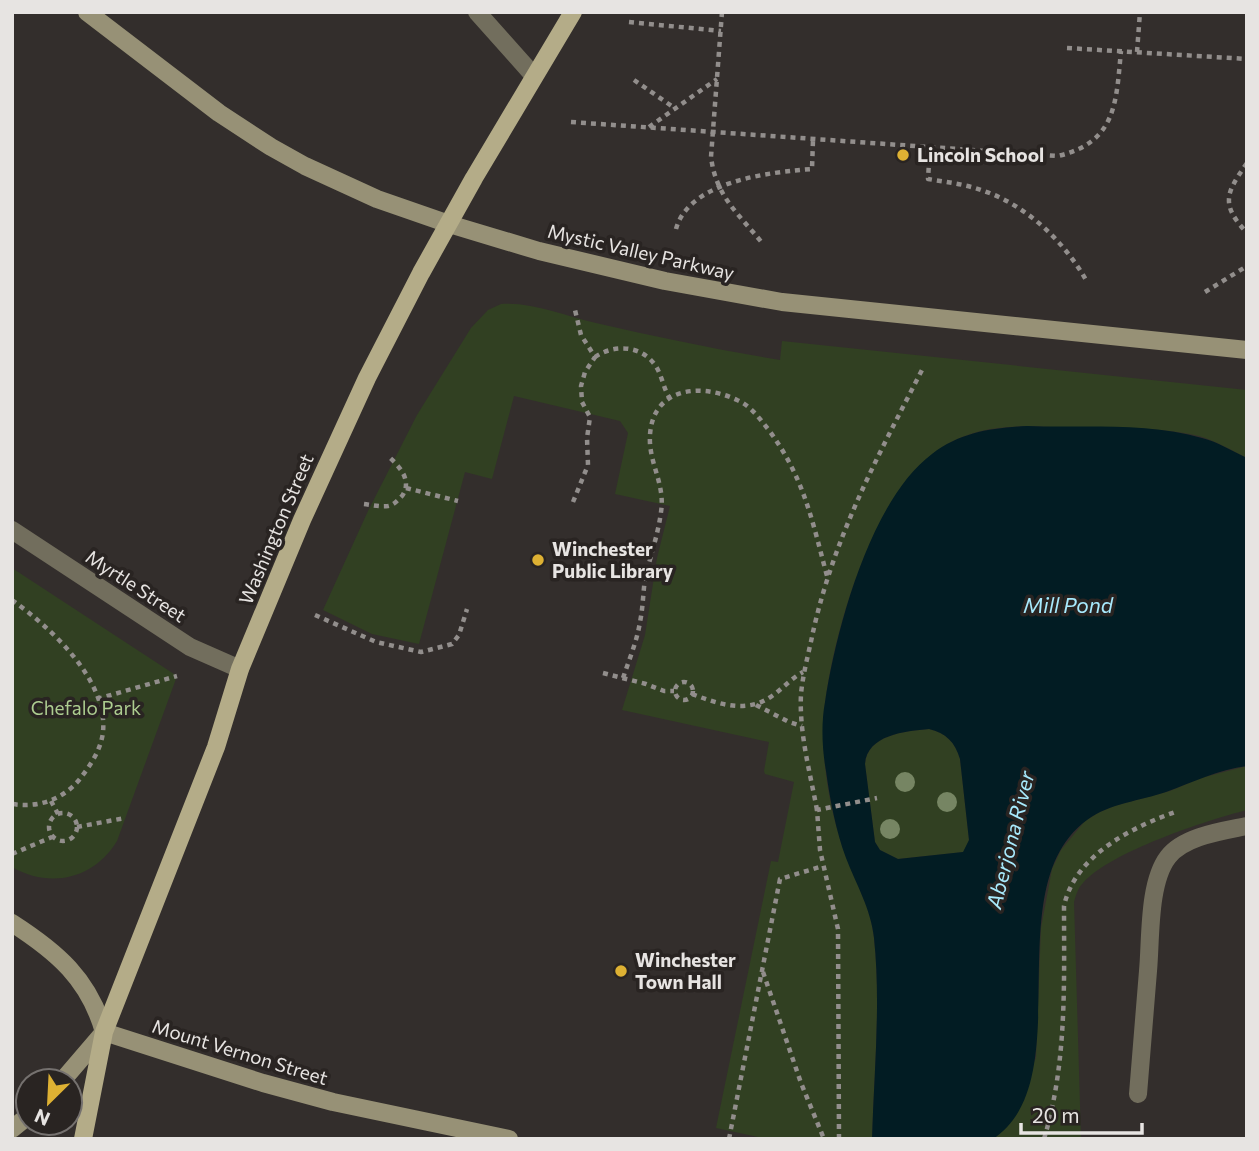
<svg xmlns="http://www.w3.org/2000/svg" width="1259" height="1151" font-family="Commissioner,sans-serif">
  <rect width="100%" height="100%" fill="#332e2c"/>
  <g fill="#314022">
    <path d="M 501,304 C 534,302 564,316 596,323 C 657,337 718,350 780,360 L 782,341 L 1247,390 L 1247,458 C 1231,450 1216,441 1199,436 C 1151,425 1100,429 1051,427 C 1014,425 976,426 944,446 C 875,488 835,626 825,703 C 822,723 823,746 825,766 C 828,796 836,831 847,859 C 857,885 871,909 874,938 C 881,1004 874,1072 872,1139 L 768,1139 L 716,1128 L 771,861 L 778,862 L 794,782 L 765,774 L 764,771 L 769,742 L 622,710 L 645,635 L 657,558 L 670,506 L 615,494 L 628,433 L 620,421 L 514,396 L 492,479 L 465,472 L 419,644 L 372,634 L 323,610 L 368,511 L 417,415 L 471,328 L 488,310 Z"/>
    <path d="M 12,568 L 177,676 L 117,841 C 94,879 50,889 12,867 Z"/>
    <path d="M 929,729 C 946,733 955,742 960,759 L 969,840 L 964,852 L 898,859 L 880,850 L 875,842 L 865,764 C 867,735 905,731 929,729 Z"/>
    <path d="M 1247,766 L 1247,810 C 1207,820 1110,852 1083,883 C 1078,888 1076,895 1074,902 L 1081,1139 L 993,1139 L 998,1135 L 1036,1058 L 1041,928 L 1052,869 L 1061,850 L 1085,821 L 1098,813 L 1114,806 L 1170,791 L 1201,778 Z"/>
  </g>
  <path fill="#021c23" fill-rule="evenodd" d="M 1027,426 C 1082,428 1148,422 1202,438 C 1218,442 1232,451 1247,458 L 1247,766 C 1218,770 1193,782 1166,792 C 1140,801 1110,803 1087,820 C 995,887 1082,1080 993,1139 L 872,1139 C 874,1072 881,1004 874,938 C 871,909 856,884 846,858 C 836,831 830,800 826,771 C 822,749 821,723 825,702 C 836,629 871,499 932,454 C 961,432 992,428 1027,426 ZM 929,729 C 946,733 955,742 960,759 L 969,840 L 963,852 L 898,859 L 880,850 L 875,842 L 865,764 C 867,735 905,731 929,729 Z"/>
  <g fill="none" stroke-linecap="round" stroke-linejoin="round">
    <g stroke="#928e8c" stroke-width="4.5" stroke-dasharray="5 5" stroke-linecap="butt">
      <path d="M 722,12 L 711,157 C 716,197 739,214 763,244"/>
      <path d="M 629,22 L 721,31"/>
      <path d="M 1067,48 L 1247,59"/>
      <path d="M 1137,52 L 1140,12"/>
      <path d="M 634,80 L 676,109"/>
      <path d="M 571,122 L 1058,156 C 1117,142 1116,102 1121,51"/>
      <path d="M 649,127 L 717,79"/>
      <path d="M 930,148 L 928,179 C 946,182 964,184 981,190 C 1025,204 1064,241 1086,280"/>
      <path d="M 1247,163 C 1226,193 1220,204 1247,233"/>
      <path d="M 676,229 C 689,181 770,172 812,169 L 813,140"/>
      <path d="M 1205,292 L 1247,266"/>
      <path d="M 595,357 C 614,344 641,345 655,365 C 662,375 663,387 669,397"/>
      <path d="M 406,488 L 458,501"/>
      <path d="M 573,502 L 588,465 L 587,438 L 590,417 L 582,402 L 581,386 L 585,372 L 595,357 L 581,335 L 575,310"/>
      <path d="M 364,504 C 372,505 380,507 388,506 C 394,505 398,500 402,496 C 413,480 399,466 388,456"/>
      <path d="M 12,600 C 51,628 108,680 103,732 C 101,750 90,766 79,780 C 62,800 38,808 12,804"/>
      <path d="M 315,615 L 376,642 L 421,652 L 452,644 L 459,635 L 467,609"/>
      <path d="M 603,673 L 646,684 L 664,691 L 674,691"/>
      <path d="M 623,678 C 629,660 637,641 640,622 C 643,608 643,593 645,579 C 650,557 658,535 661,512 C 665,487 652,468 650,444 C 647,389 697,381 737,400 C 751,406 759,418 768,429 C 804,477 812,520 827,576"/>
      <circle cx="684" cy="691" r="9"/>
      <path d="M 692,694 C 718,704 747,714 772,696 C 783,688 792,678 803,672"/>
      <path d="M 97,699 L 177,676"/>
      <path d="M 756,705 L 789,722 L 802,726"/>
      <path d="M 51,801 L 58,814"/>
      <path d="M 817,810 C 810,772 799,733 801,694 C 803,673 809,652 813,632 C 835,534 878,456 923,368"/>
      <circle cx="63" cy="827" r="14"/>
      <path d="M 77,827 L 125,818"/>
      <path d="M 12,854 L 52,837"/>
      <path d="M 763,972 L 801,1083 L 824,1139"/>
      <path d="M 729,1139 L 780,879 L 823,866"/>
      <path d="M 839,1139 L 838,929 L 820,850 L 817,810 L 877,798"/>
      <path d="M 1044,1139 C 1067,1063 1064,985 1064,906 C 1075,855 1132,827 1178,811"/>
    </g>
    <path stroke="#726e5d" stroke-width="18" d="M 1138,1094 C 1141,1053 1145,1012 1148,971 C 1151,939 1148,883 1168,857 C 1184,836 1223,831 1247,826"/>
    <g stroke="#726e5d" stroke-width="18">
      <path d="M 477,12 L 534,76"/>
      <path d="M 12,530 L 190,647 L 240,669"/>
    </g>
    <g stroke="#979176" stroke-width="18">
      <path d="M 87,12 L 219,113 L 271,147 L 305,166 L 377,199 L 449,224 L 539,251 L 665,281 L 782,302 L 1247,350"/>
      <path d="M 12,923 C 57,952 89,979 104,1032"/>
      <path d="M 104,1032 L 263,1083 L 333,1102 L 509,1139"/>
      <path d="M 62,1081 L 104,1032"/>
      <path d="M 12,1129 L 28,1116"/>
    </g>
    <path stroke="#b4ac88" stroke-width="18" d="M 83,1139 L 104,1032 L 216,747 L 240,669 L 302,520 L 367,378 L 421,273 L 474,178 L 573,12"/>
  </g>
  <g fill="#768563">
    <circle cx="905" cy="782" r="10"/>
    <circle cx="947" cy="802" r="10"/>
    <circle cx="890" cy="829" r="10"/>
  </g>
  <g fill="#deb133" stroke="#292422" stroke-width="2.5">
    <circle cx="903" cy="155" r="7"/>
    <circle cx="538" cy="560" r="7"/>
    <circle cx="621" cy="971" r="7"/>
  </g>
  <g text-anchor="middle" stroke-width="7" stroke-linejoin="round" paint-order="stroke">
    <g font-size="19" font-weight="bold" fill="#e7e4e2" stroke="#292422" text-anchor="start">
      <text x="917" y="162">Lincoln School</text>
      <text x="552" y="556">Winchester<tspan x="552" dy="22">Public Library</tspan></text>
      <text x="635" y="967">Winchester<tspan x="635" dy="22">Town Hall</tspan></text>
    </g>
    <g font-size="19" fill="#e7e4e2" stroke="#292422">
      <text transform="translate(641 252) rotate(13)" y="7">Mystic Valley Parkway</text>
      <text transform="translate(276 529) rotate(-67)" y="7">Washington Street</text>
      <text transform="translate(136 586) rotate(33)" y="7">Myrtle Street</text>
      <text transform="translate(240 1052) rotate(17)" y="7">Mount Vernon Street</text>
    </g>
    <g font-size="19" fill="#adcd90" stroke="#292422">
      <text x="86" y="715">Chefalo Park</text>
    </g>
    <g font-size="21" font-style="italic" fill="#a8eafd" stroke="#292422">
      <text x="1068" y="613">Mill Pond</text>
      <text transform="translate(1011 840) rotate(-76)" y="7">Aberjona River</text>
    </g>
  </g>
  <rect width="1259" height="1151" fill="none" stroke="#e7e4e2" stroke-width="28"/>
  <g transform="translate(49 1102) rotate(204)"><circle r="33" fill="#292422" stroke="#75716f" stroke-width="2"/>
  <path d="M0-5L12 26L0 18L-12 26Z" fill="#deb133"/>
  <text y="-10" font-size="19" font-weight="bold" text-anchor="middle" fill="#e7e4e2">N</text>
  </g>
  <path d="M1021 1123v10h121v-10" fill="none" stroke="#e7e4e2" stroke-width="3.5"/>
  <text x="1032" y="1123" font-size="21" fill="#e7e4e2" stroke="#292422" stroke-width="5" paint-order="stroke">20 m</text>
</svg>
